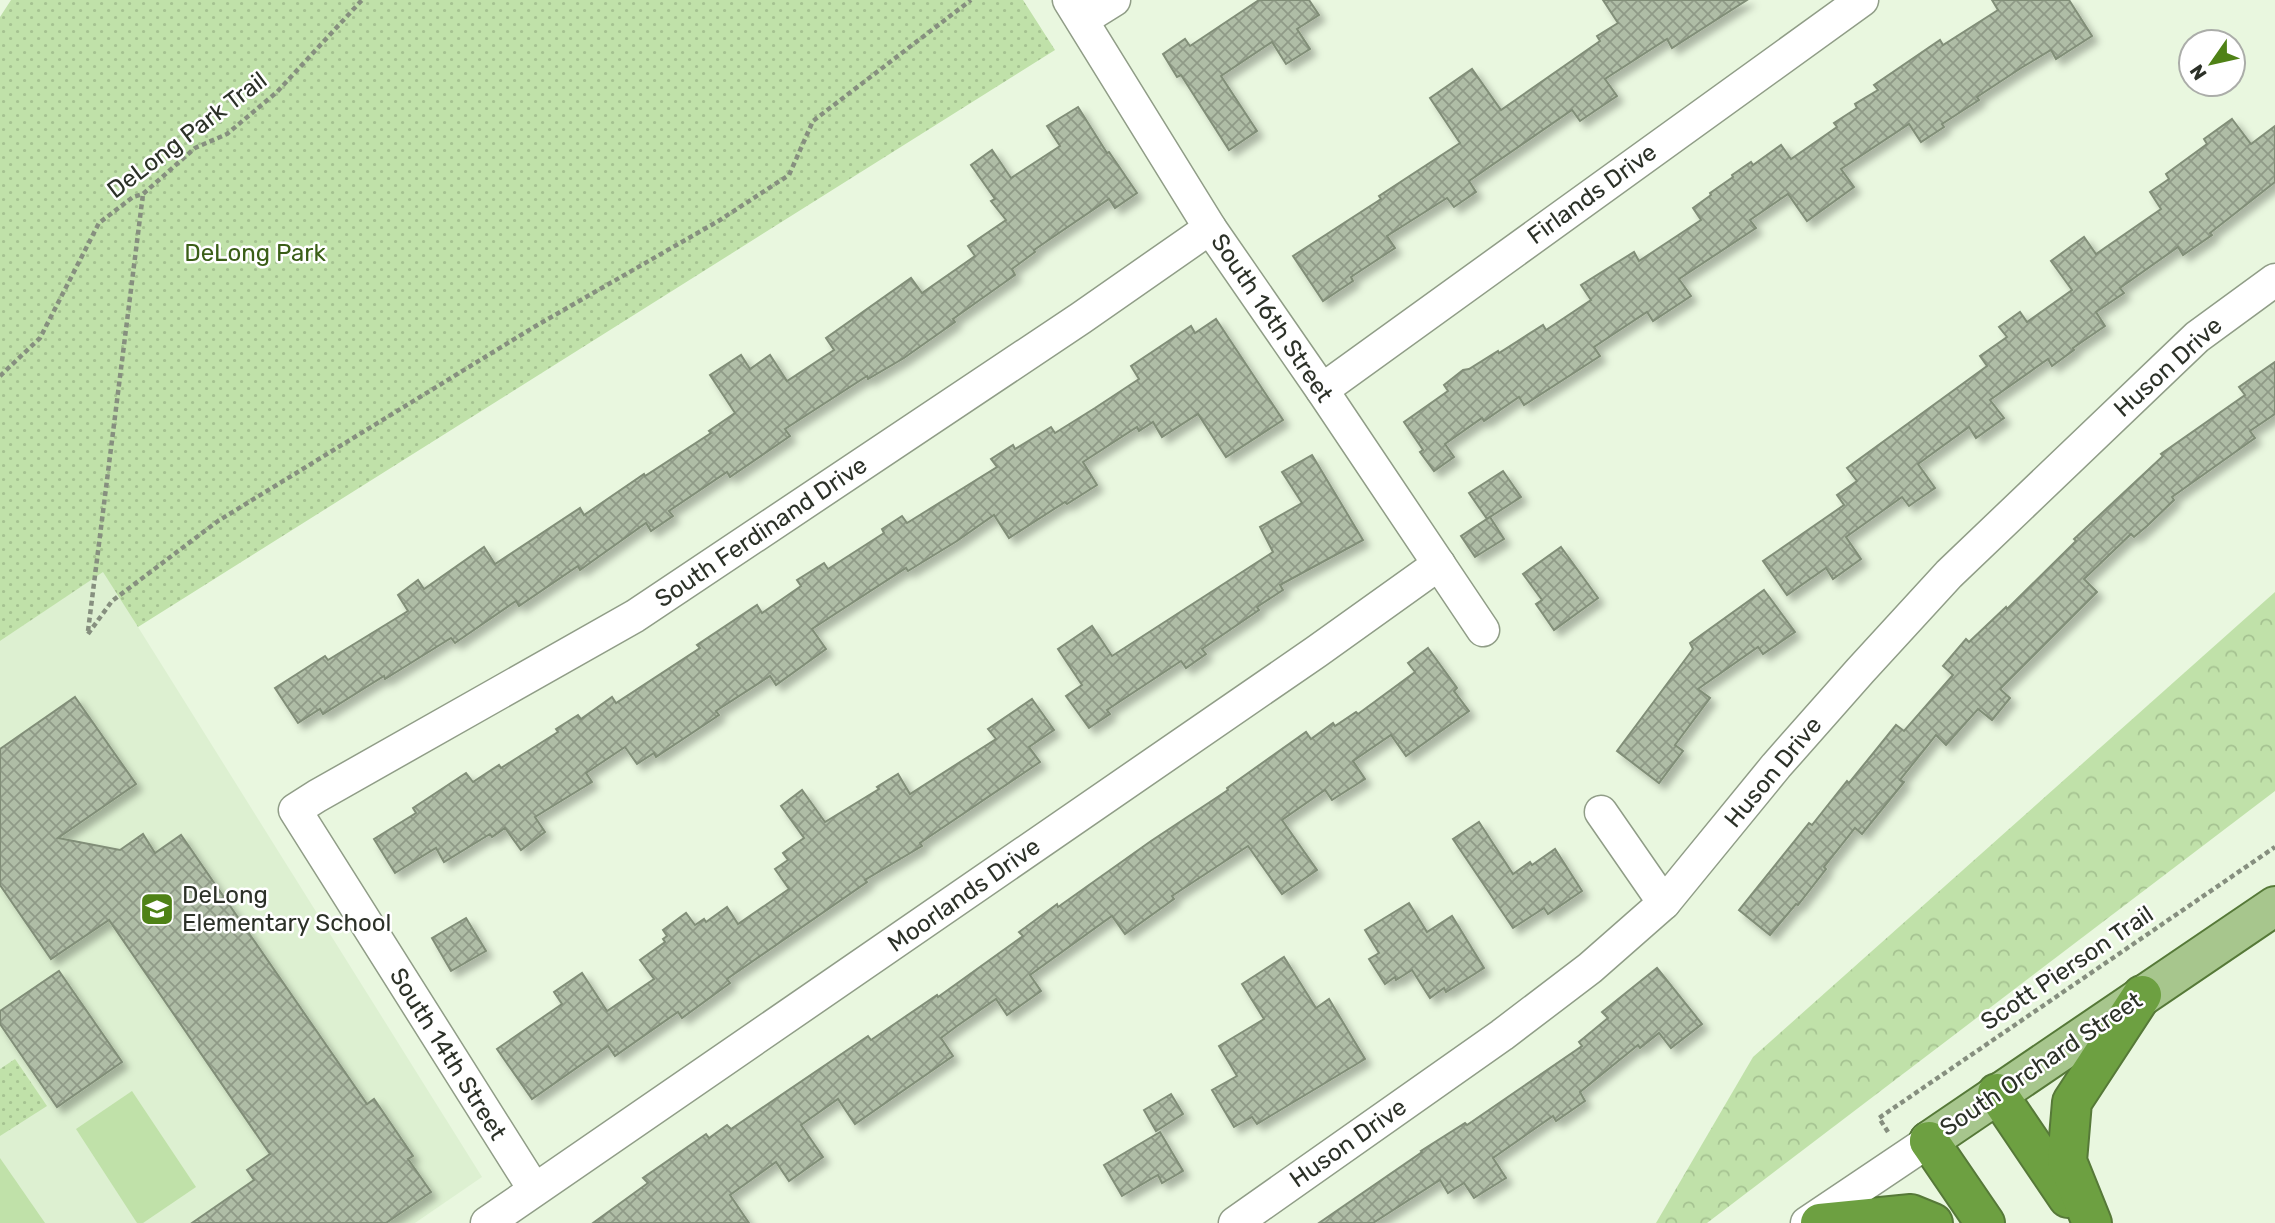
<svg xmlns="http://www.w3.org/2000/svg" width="2275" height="1223" font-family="Rubik,sans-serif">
  <defs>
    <pattern id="forest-crowns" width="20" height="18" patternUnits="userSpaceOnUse" patternTransform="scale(1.75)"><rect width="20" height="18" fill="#c0e1a9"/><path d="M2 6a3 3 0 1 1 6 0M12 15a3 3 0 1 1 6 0" fill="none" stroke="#a5c291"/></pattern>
    <pattern id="park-dots" width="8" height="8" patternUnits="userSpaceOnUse" patternTransform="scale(1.75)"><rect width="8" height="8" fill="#c0e1a9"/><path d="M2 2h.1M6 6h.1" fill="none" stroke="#a5c291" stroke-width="1.8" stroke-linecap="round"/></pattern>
    <pattern id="building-cross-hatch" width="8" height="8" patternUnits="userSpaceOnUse" patternTransform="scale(1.75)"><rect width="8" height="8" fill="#afbda6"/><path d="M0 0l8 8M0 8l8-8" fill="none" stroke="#8f9a87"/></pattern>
    <filter id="shadow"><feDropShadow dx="6" dy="6" stdDeviation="3.5" flood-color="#0004"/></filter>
  </defs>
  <rect width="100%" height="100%" fill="#e9f7df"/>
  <path fill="#ddf0d1" d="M 103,571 L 482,1177 L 415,1223 L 0,1223 L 0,641 Z"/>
  <path fill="url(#forest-crowns)" d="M 2275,592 L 2275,791 L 1707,1223 L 1656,1223 L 1753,1057 Z"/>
  <g fill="url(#park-dots)">
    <path d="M 11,0 L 1023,0 L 1055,50 L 138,627 L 103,572 L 0,641 L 0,17 Z"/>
    <path d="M 15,1059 L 47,1106 L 0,1136 L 0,1069 Z"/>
  </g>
  <g fill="#c0e1a9">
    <path d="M 132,1091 L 196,1187 L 143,1223 L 137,1223 L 76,1129 Z"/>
    <path d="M 0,1158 L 45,1223 L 0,1223 Z"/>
  </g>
  <g fill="url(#building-cross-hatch)" stroke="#818e78" stroke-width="2" filter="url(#shadow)">
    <path d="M 1259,0 L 1309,0 L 1319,15 L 1297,29 L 1310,49 L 1286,64 L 1272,42 L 1221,76 L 1257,131 L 1229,150 L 1181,75 L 1177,77 L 1163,54 L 1185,39 L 1190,46 Z"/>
    <path d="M 1603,0 L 1747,0 L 1672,48 L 1667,39 L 1605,79 L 1617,96 L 1580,121 L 1572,110 L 1469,181 L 1476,192 L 1454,207 L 1447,198 L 1387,236 L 1395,248 L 1351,277 L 1353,281 L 1323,301 L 1293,256 L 1381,199 L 1379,196 L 1460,143 L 1430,98 L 1472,69 L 1501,110 L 1600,41 L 1597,36 L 1618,23 Z"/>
    <path d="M 1992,0 L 2069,0 L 2092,36 L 2056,59 L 2051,50 L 2021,68 L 1977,97 L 1979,100 L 1942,124 L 1944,127 L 1921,142 L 1909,124 L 1841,169 L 1854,187 L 1807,221 L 1788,194 L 1750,220 L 1756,228 L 1679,279 L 1691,296 L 1653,321 L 1647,312 L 1594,347 L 1600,356 L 1524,405 L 1519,397 L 1484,421 L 1482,418 L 1445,444 L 1454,457 L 1434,471 L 1420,452 L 1423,450 L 1404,422 L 1448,391 L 1444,385 L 1463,370 L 1469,369 L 1498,351 L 1499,353 L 1543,325 L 1546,330 L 1591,300 L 1581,285 L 1634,252 L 1639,261 L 1701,220 L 1693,208 L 1711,195 L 1710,193 L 1733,177 L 1732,175 L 1751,162 L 1753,165 L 1781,145 L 1791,159 L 1837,127 L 1834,123 L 1857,108 L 1855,104 L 1878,90 L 1874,85 L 1940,40 L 1943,45 L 1998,10 Z"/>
    <path d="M 1078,107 L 1107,153 L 1109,152 L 1137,193 L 1115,208 L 1109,199 L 1034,250 L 1035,252 L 1012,269 L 1015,275 L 953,319 L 955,322 L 904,358 L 868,379 L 867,376 L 785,429 L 790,436 L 730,477 L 727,472 L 669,511 L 673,516 L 651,531 L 646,523 L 580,570 L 578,566 L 519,606 L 516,601 L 455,643 L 451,638 L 385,679 L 384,676 L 323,714 L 320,709 L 298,723 L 275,688 L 325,656 L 328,660 L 408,611 L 398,595 L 418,580 L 424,589 L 484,547 L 495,564 L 580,508 L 584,515 L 644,474 L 645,476 L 711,433 L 709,431 L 735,413 L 710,375 L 741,355 L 750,369 L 770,355 L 787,381 L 834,350 L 826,338 L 911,278 L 922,293 L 975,256 L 968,246 L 1006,220 L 991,201 L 995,199 L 971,165 L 992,150 L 1011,178 L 1060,146 L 1047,126 Z"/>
    <path d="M 2232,119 L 2251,144 L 2275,126 L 2275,182 L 2210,233 L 2212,235 L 2183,255 L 2178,247 L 2120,288 L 2124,293 L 2096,312 L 2105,326 L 2073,348 L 2074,350 L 2052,366 L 2048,359 L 1990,400 L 2004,418 L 1976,438 L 1969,427 L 1918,464 L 1935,488 L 1909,506 L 1902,497 L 1846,537 L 1861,559 L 1833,579 L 1826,568 L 1787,595 L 1763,561 L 1844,505 L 1837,495 L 1857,481 L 1847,468 L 1987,366 L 1980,356 L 2007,337 L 1999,327 L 2020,312 L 2027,322 L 2072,290 L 2051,261 L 2084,237 L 2096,254 L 2161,209 L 2150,192 L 2169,179 L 2166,174 L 2207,144 L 2204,139 Z"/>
    <path d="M 1216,319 L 1283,420 L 1226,457 L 1198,414 L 1162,437 L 1153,422 L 1139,431 L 1137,427 L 1083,462 L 1097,485 L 1067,504 L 1065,502 L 1009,538 L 994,515 L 957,541 L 908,571 L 906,568 L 812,629 L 826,649 L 776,685 L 770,676 L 716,711 L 719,715 L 656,757 L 654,753 L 637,764 L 625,747 L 586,773 L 592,782 L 535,817 L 545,832 L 521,850 L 505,828 L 492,837 L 490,834 L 444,862 L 436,848 L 395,873 L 374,839 L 416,813 L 413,808 L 466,773 L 473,782 L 499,765 L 501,768 L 558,732 L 556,729 L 578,715 L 581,719 L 612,697 L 616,703 L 700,648 L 697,645 L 757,605 L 762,613 L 801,586 L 797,580 L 824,563 L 828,569 L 884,533 L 882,529 L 902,516 L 907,523 L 997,467 L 991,459 L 1013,445 L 1015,449 L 1051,427 L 1055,433 L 1095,408 L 1139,379 L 1131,366 L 1191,326 L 1195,333 Z"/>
    <path d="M 2275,362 L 2275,414 L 2250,431 L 2255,438 L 2172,497 L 2174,500 L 2147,526 L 2134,537 L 2131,534 L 2084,579 L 2097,592 L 2000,689 L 2010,698 L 1992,720 L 1978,709 L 1946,745 L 1936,735 L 1900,780 L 1904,782 L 1862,834 L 1855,828 L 1824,867 L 1826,869 L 1798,905 L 1796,904 L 1770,935 L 1739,910 L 1809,823 L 1812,825 L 1847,781 L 1849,783 L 1896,725 L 1904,731 L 1953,675 L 1943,666 L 1966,639 L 1969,642 L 2006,607 L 2007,609 L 2076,541 L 2074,539 L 2163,456 L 2161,454 L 2245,395 L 2239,387 Z"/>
    <path d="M 1312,455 L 1363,540 L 1280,585 L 1283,590 L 1257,607 L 1259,610 L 1202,649 L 1206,654 L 1186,668 L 1181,661 L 1107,710 L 1110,714 L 1089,728 L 1066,696 L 1082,685 L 1058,649 L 1092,626 L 1112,656 L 1273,552 L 1260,527 L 1302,503 L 1282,472 Z"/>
    <path d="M 1503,471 L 1521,497 L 1487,519 L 1469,493 Z"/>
    <path d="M 1490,517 L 1504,539 L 1475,557 L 1461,536 Z"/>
    <path d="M 1561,547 L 1598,598 L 1554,630 L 1536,604 L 1542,600 L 1523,574 Z"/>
    <path d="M 1764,590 L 1795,632 L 1763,654 L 1758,647 L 1698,689 L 1710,698 L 1675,745 L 1683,751 L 1659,783 L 1617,751 L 1693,649 L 1690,643 Z"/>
    <path d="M 1428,648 L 1457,688 L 1454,691 L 1469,711 L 1406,756 L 1391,735 L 1353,761 L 1365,779 L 1332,800 L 1325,790 L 1282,820 L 1317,870 L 1282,894 L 1248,846 L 1172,896 L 1174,899 L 1125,934 L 1112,916 L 1030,975 L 1041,991 L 1007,1015 L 996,999 L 957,1026 L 941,1038 L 953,1056 L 855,1124 L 838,1099 L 801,1125 L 823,1157 L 789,1181 L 776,1162 L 730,1195 L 749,1223 L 593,1223 L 648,1183 L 643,1178 L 706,1134 L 709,1138 L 727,1125 L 731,1129 L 868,1036 L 871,1040 L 937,995 L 938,997 L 1023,936 L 1019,932 L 1057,904 L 1058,907 L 1151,841 L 1228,790 L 1227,788 L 1306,732 L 1311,739 L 1333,723 L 1335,726 L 1356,712 L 1358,714 L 1415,672 L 1408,663 Z"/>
    <path d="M 75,697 L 136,784 L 58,838 L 120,850 L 143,834 L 155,853 L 181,835 L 367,1104 L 374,1099 L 413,1156 L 408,1159 L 431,1192 L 386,1223 L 192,1223 L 254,1180 L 247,1170 L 270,1154 L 109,920 L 51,959 L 0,885 L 0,749 Z"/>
    <path d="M 1032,699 L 1054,730 L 1029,747 L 1040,762 L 920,843 L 922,846 L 865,880 L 867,882 L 727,979 L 730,983 L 682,1018 L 678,1012 L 615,1056 L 608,1046 L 532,1099 L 497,1049 L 562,1004 L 554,992 L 582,973 L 607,1011 L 654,979 L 640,960 L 665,942 L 663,939 L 667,936 L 663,930 L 686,913 L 695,925 L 704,919 L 706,922 L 727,907 L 738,924 L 789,889 L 775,869 L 788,860 L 783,853 L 804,838 L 781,806 L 802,790 L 825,822 L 879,789 L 877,787 L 898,774 L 910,794 L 996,739 L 988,729 Z"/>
    <path d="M 1479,822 L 1513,874 L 1530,862 L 1532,865 L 1555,849 L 1582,891 L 1548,914 L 1544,908 L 1513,928 L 1453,839 Z"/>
    <path d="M 1409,903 L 1427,932 L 1452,916 L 1484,968 L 1446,992 L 1444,988 L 1430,998 L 1412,970 L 1396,980 L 1395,977 L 1385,984 L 1369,959 L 1379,953 L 1365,930 Z"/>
    <path d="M 466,918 L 486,951 L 451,971 L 432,938 Z"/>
    <path d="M 1284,957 L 1316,1008 L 1329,999 L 1365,1059 L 1257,1124 L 1252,1117 L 1234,1127 L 1212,1090 L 1237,1076 L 1219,1046 L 1264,1019 L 1242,984 Z"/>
    <path d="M 1657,968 L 1702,1024 L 1671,1048 L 1659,1033 L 1640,1048 L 1638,1045 L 1580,1092 L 1585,1101 L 1556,1121 L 1553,1116 L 1493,1158 L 1506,1178 L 1474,1198 L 1464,1183 L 1448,1193 L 1440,1180 L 1373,1223 L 1319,1223 L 1422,1152 L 1421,1151 L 1465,1123 L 1467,1125 L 1582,1046 L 1579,1042 L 1608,1018 L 1602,1012 Z"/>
    <path d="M 59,971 L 122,1062 L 57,1107 L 0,1024 L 0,1011 Z"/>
    <path d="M 1171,1094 L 1183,1114 L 1156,1131 L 1144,1110 Z"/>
    <path d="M 1160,1132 L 1183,1171 L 1162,1183 L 1158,1175 L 1122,1196 L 1104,1165 Z"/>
  </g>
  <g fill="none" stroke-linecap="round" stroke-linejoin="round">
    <g stroke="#909d87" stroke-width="35">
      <g id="minor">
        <path d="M 1069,0 L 1210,228 L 1322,390 L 1483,630"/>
        <path d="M 1082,20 L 1114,0"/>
        <path d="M 1322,390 L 1862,0"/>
        <path d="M 1601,812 L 1664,903"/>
        <path d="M 534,1189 L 295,810 L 317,796 L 635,616 L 1081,318 L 1210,228"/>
        <path d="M 487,1223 L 1316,652 L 1439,564"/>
        <path d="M 1235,1223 L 1502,1035 L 1590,968 L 1664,903 L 1776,766 L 1860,671 L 1949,574 L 2197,337 L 2275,280"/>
        <path d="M 1807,1223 L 1929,1141"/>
      </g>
    </g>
    <g stroke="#567938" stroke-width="42">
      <path id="major" d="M 1929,1141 L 2275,906"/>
    </g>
    <g stroke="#567938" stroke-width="42">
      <g id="highway">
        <path d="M 1997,1093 L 2068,1198"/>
        <path d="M 1929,1141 L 1985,1223"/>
        <path d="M 1820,1223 L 1911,1214 L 1933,1223"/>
        <path d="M 2092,1223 L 2067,1161 L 2072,1102 L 2142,995"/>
      </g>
    </g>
    <g stroke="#868f7f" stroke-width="4.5" stroke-dasharray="5 3.5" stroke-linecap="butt">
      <path d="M 0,376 L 40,338 L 99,223 L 133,197 L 143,194 L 195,148 L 227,134 L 277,92 L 362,0"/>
      <path d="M 88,631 L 143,194"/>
      <path d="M 88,634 L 112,601 L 218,521 L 534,327 L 720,220 L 789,175 L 813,121 L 971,0"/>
      <path d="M 1888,1132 L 1879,1118 L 2275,847"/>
    </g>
    <use href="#minor" stroke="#fff" stroke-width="32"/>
    <use href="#major" stroke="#a7c68d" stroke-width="38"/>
    <use href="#highway" stroke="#6da041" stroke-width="38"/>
  </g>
  <defs>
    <g id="school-square" transform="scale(1.75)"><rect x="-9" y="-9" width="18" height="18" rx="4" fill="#4f8216" stroke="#fff"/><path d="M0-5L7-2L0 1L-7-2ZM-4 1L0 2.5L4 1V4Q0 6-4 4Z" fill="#fff"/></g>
  </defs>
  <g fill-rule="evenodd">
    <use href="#school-square" x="157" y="909"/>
  </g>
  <g text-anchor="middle" stroke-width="5" stroke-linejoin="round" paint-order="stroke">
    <g font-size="24" fill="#2c3128" stroke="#fff">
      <text transform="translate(187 135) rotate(-37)" y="8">DeLong Park Trail</text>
      <text transform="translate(1592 194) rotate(-36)" y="8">Firlands Drive</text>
      <text transform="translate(1272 318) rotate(56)" y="8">South 16th Street</text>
      <text transform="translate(2168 367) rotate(-42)" y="8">Huson Drive</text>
      <text transform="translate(761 532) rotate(-34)" y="8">South Ferdinand Drive</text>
      <text transform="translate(1773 772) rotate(-50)" y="8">Huson Drive</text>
      <text transform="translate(964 895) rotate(-35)" y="8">Moorlands Drive</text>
      <text transform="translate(2067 968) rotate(-34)" y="8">Scott Pierson Trail</text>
      <text transform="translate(448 1054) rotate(58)" y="8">South 14th Street</text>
      <text transform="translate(2041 1064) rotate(-34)" y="8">South Orchard Street</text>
      <text transform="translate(1348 1143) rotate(-35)" y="8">Huson Drive</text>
    </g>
    <g font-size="24" fill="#3a5e17" stroke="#fff">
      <text x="255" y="261">DeLong Park</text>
    </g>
    <g font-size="24" fill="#2c3128" stroke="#fff" text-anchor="start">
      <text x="182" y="903">DeLong<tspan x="182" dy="28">Elementary School</tspan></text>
    </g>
  </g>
  <g transform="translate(2212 63) rotate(236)"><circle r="33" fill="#ffffff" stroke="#abada9" stroke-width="2"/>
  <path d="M0-5L12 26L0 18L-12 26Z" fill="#4f8216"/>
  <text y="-10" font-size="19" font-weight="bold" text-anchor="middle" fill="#2c3128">N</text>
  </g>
</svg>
